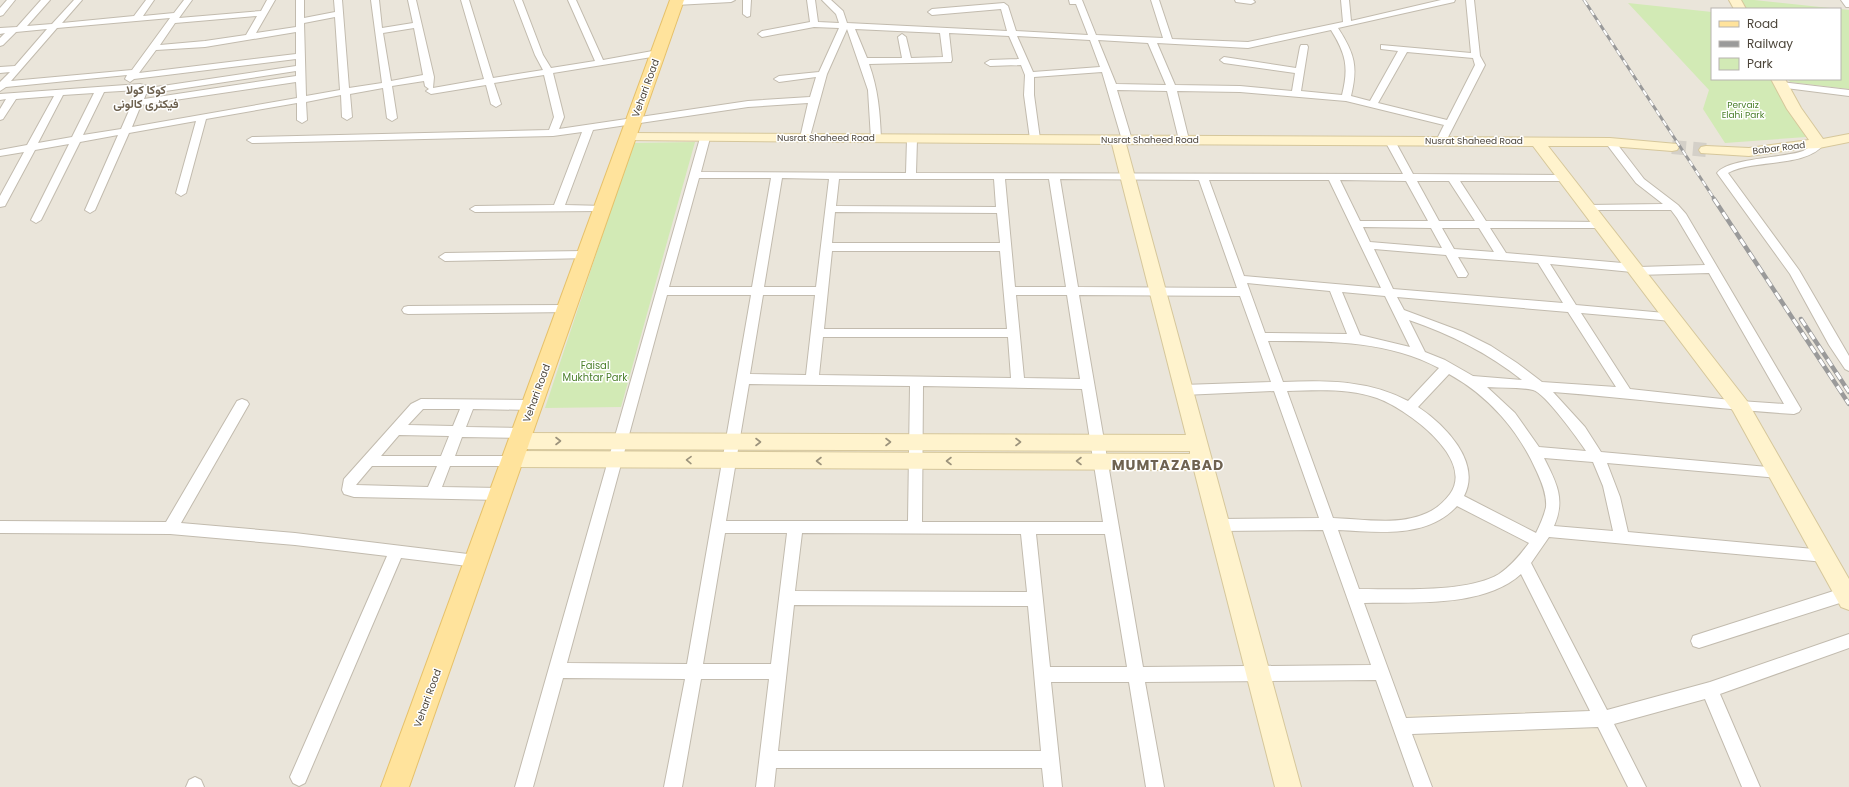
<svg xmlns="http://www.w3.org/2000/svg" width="1849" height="787" font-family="Poppins,Vazirmatn,sans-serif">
  <rect width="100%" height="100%" fill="#f6f3ec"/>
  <path fill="#eae5da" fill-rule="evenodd" d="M 0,0 L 1849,0 L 1849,787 L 0,787 ZM 1712,9 L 1840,9 L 1840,79 L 1712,79 Z"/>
  <path fill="#efe8d6" d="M 1591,710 L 1630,787 L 1431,787 L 1405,715 Z"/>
  <g fill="#d2eab5">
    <path d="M 1739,0 L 1754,0 L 1839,9 L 1744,9 Z"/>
    <path d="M 1628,3 L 1712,12 L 1712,79 L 1771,79 L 1806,137 L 1725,143 L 1703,109 L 1709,90 Z"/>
    <path d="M 1840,9 L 1849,10 L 1849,89 L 1790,82 L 1788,79 L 1840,79 Z"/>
    <path d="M 695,142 L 621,407 L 545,408 L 633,143 Z"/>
  </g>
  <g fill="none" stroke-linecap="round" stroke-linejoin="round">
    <path stroke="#d4d0c8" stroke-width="14" stroke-dasharray="14 7" stroke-linecap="butt" d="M 1672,147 L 1706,150"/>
    <g stroke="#c2bbae" stroke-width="2">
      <g id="street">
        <path d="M 7,0 L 15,0 L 3,15 L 0,16 L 0,8 Z"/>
        <path d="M 41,0 L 50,0 L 27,26 L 52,24 L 74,0 L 82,0 L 62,23 L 134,16 L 146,0 L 154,0 L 143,16 L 174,13 L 184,0 L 192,0 L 179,18 L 261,11 L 267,0 L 275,0 L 256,33 L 296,27 L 296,0 L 304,0 L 304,18 L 335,12 L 334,0 L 342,0 L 349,88 L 382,83 L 371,0 L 379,0 L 382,28 L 413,23 L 408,0 L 416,0 L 434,77 L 433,88 L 484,79 L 461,0 L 469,0 L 493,78 L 543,70 L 535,55 L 514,0 L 522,0 L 543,55 L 551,68 L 595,61 L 568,0 L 576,0 L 603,60 L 658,50 L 662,53 L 658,56 L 553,73 L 564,117 L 559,129 L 748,101 L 810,97 L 816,77 L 779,82 L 774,79 L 779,76 L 819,72 L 839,28 L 814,27 L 762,37 L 758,34 L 762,31 L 810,22 L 807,0 L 815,0 L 818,22 L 839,23 L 836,14 L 822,0 L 831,0 L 843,11 L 847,23 L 1007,31 L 1001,9 L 932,15 L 928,12 L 932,9 L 1004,3 L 1008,6 L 1016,31 L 1088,35 L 1076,4 L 1070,4 L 1069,0 L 1082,0 L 1096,35 L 1163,38 L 1151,0 L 1159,0 L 1172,39 L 1248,42 L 1343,22 L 1341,0 L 1349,0 L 1351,21 L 1441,0 L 1455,0 L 1454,2 L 1338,28 C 1355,54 1358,67 1351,96 L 1370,101 L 1398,51 L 1381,49 L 1381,45 L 1471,53 L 1466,0 L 1474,0 L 1480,56 L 1485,65 L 1446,141 L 1441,144 L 1436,141 L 1444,125 L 1346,101 L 1240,92 L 1177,91 L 1189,140 L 1184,143 L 1179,140 L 1167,91 L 1117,90 L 1132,140 L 1127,143 L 1122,140 L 1102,72 L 1034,77 L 1034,95 L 1040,139 L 1035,142 L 1030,139 L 1024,95 L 1025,75 L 1021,65 L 990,66 L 985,63 L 990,60 L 1019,59 L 1009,36 L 949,33 L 952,60 L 951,62 L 869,64 C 878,89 880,112 881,139 L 876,142 L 871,139 L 868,90 L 847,29 L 827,74 L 809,140 L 801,140 L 800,138 L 808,103 L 748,107 L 593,130 L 565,205 L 605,206 L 606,208 L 605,210 L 601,211 L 475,212 L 470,209 L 475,206 L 554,205 L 582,132 L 553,136 L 252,143 L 247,140 L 252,137 L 549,130 L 554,117 L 544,75 L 494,83 L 501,104 L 496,107 L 491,104 L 486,85 L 431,94 L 426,91 L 429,89 L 425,86 L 424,81 L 392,86 L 397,118 L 392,121 L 387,118 L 383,88 L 350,94 L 352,117 L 347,120 L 342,117 L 341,95 L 306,102 L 307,120 L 302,123 L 297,120 L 297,103 L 206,119 L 186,193 L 181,196 L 176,193 L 196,121 L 129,133 L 95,210 L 90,213 L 85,210 L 118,135 L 80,142 L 41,220 L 36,223 L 31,220 L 69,144 L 35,150 L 6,204 L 5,206 L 0,207 L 0,196 L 24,152 L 0,156 L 0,150 L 27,145 L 54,96 L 16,99 L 3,119 L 0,120 L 0,109 L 6,99 L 0,100 L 0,94 L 140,84 L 147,86 L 149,88 L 296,66 L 296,59 L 134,79 L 130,82 L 125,79 L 127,75 L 6,87 L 0,91 L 0,82 L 10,72 L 0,73 L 0,67 L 15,66 L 47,29 L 16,32 L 3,45 L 0,46 L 0,38 L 5,33 L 0,34 L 0,28 L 17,27 ZM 257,16 L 246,35 L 205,41 L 160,45 L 175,23 ZM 335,17 L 340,90 L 306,96 L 304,23 ZM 170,18 L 132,70 L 11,81 L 57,28 ZM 414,28 L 423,75 L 391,81 L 383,33 ZM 855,29 L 940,33 L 943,57 L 911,58 L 906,37 L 902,34 L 898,37 L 902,58 L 867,58 ZM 1331,30 C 1346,54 1349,67 1342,95 L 1301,91 L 1308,47 L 1307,45 L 1301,45 L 1300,47 L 1296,68 L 1224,57 L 1220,60 L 1224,63 L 1295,73 L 1292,91 L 1240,86 L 1175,85 L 1157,43 L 1248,48 ZM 296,32 L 296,54 L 139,73 L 156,50 L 205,47 ZM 1017,36 L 1090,40 L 1100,67 L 1033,72 ZM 1098,40 L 1148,43 L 1166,85 L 1116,84 ZM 1407,52 L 1473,58 L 1475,65 L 1447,120 L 1378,103 ZM 296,71 L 296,76 L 144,99 L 146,94 ZM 296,82 L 297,98 L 132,127 L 141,105 ZM 138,90 L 121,129 L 83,135 L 104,92 ZM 94,93 L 72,137 L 38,143 L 63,95 Z"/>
        <path d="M 685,0 L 735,0 L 731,2 L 676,5 L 672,3 L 676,1 Z"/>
        <path d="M 743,0 L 751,0 L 750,16 L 747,17 L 743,14 Z"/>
        <path d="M 1235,0 L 1253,0 L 1255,2 L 1251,4 L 1236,2 Z"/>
        <path d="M 1841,0 L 1849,0 L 1849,7 L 1846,7 Z"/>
        <path d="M 1781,82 L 1849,90 L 1849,96 L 1778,87 L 1776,85 L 1778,83 Z"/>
        <path d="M 705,135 L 710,138 L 701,172 L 906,173 L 907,139 L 912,136 L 917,139 L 916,173 L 1403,174 L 1385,141 L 1390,138 L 1395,141 L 1413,174 L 1565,175 L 1570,178 L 1565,181 L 1460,181 L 1486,221 L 1601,222 L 1606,225 L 1601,228 L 1490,228 L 1506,253 L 1634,264 L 1639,267 L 1705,265 L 1677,218 L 1671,210 L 1584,210 L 1583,208 L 1588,205 L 1663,204 L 1636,183 L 1605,142 L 1610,139 L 1614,140 L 1644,179 L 1678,205 L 1686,214 L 1801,409 L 1799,412 L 1794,414 C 1713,409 1633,398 1553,392 L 1585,427 L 1601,452 L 1779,468 L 1784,469 L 1786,473 L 1784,477 L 1779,478 L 1607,463 L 1620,497 L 1628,532 L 1825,550 L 1830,552 L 1832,556 L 1830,560 L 1825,562 L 1549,537 L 1531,563 L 1607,710 L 1710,682 L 1849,634 L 1849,648 L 1720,694 L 1760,787 L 1742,787 L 1705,699 L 1614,724 L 1646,787 L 1628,787 L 1598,727 L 1412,734 L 1432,787 L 1414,787 L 1376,680 L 1145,682 L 1164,787 L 1146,787 L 1129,682 L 1051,682 L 1062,787 L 1044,787 L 1042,768 L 776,768 L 774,787 L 756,787 L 769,679 L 701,679 L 682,787 L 664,787 L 685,679 L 563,678 L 533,787 L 515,787 L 700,138 ZM 699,178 L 771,178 L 752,287 L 669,287 ZM 782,178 L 829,179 L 816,287 L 764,287 ZM 839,179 L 994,179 L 996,207 L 836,206 ZM 1005,179 L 1049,179 L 1066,287 L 1015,287 ZM 1060,179 L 1199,180 L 1237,288 L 1078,287 ZM 1209,180 L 1329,180 L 1381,288 L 1244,276 ZM 1340,180 L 1406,181 L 1428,221 L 1360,221 ZM 1417,181 L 1449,181 L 1475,221 L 1439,221 ZM 835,212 L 997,213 L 1000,243 L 832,243 ZM 1363,227 L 1431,228 L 1442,248 L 1370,242 ZM 1442,228 L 1479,228 L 1494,252 L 1454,249 ZM 1374,249 L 1446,255 L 1458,277 L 1466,277 L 1468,274 L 1458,257 L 1538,263 L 1563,303 L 1393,289 ZM 832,251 L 1000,251 L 1007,329 L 824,329 ZM 1550,264 L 1632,272 L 1637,275 L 1709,273 L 1784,404 L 1740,401 L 1630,389 L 1581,313 L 1672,321 L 1676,320 L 1678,317 L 1676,314 L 1576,305 ZM 1247,283 L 1330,291 L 1347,334 L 1265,333 ZM 1342,292 L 1385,296 L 1410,347 L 1360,335 ZM 667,295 L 751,295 L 687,664 L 567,663 ZM 763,295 L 815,295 L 806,375 L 750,374 ZM 1016,295 L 1067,295 L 1080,379 L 1024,378 ZM 1079,295 L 1240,296 L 1271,382 L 1183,385 L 1178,387 L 1177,390 L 1178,393 L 1183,395 L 1274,391 L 1319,518 L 1218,519 L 1213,521 L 1211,525 L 1213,529 L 1218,531 L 1323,530 L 1371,665 L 1143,667 ZM 1397,297 L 1568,312 L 1616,387 L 1542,382 L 1517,363 L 1491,346 L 1463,332 L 1404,310 ZM 1409,320 C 1450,334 1488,353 1522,380 L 1473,376 L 1445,360 L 1425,352 ZM 823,337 L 1008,337 L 1011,378 L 819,375 ZM 1268,341 C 1327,341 1386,340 1439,368 L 1408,401 C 1369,380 1326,380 1283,382 ZM 1449,374 C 1489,396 1519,431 1537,472 C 1542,483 1547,495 1546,507 C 1544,516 1540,525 1536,533 L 1464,496 C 1482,462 1444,424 1418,407 ZM 749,384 L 910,386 L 908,521 L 726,521 ZM 923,386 L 1082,389 L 1103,522 L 922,522 ZM 1487,387 C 1502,388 1519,387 1533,390 C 1545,393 1578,439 1586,451 L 1539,447 L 1515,413 ZM 1287,391 C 1316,390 1349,388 1377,398 C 1405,408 1476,458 1450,494 C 1444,502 1436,509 1427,513 C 1399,526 1363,519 1333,518 ZM 1544,458 L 1593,462 L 1603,486 L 1613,531 L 1554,526 C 1566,499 1556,482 1544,458 ZM 1457,506 L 1529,543 C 1520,555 1511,566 1499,574 C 1467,593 1397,589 1359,589 L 1338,530 C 1378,532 1427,539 1457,506 ZM 725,533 L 787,533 L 771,664 L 703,664 ZM 802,533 L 1021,534 L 1027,592 L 795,591 ZM 1036,534 L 1105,534 L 1127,667 L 1050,667 ZM 1521,574 L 1590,711 L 1406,718 L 1364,603 C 1411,602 1484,608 1521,574 ZM 794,605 L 1028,606 L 1041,751 L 778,751 Z"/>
        <path d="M 1819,141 L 1824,144 C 1806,168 1753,159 1728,173 L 1799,270 L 1849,356 L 1849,371 L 1845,369 L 1829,345 L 1790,274 L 1717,173 C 1728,158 1784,158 1803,151 C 1809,148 1813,143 1819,141 Z"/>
        <path d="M 586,251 L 590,252 L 592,255 L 590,258 L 445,261 L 439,257 L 445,253 Z"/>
        <path d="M 567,305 L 571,306 L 573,309 L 571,312 L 408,314 L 404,313 L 402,310 L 404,307 L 408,306 Z"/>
        <path d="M 242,399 L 247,401 L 249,404 L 181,523 L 295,533 L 476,555 L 481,557 L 484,561 L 481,565 L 476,567 L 401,558 L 305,783 L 299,786 L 293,783 L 290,777 L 387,556 L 295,545 L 170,534 L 0,533 L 0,521 L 166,522 L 237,401 Z"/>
        <path d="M 421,399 L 532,400 L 537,402 L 539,405 L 537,408 L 532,410 L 473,409 L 466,427 L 522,428 L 527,429 L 529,433 L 527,437 L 522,438 L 462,437 L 455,456 L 511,456 L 516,457 L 518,461 L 516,465 L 511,466 L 450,466 L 442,487 L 500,488 L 505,490 L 507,494 L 505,498 L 500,500 L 354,497 L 344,494 L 342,490 L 344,479 L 411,404 ZM 423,409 L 460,409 L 453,426 L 408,425 ZM 399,435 L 449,436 L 441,456 L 381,456 ZM 372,466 L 437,466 L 428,487 L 356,485 Z"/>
        <path d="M 1846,587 L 1849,588 L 1849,600 L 1846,601 L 1699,648 L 1693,646 L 1691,641 L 1693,636 L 1699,634 Z"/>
        <path d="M 195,777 L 201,780 L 204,787 L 186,787 L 189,780 Z"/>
      </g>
    </g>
    <g stroke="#d6c79b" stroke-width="2">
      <g id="secondary">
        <path d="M 1729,0 L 1741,0 L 1746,9 L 1734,9 Z"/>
        <path d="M 1771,79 L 1785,79 L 1801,108 L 1823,139 L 1849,134 L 1849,142 L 1819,148 L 1796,149 L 1749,156 L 1701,153 L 1699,150 L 1701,147 L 1706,146 L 1749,148 L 1809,140 L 1787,109 Z"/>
        <path d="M 628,133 L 1610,138 L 1677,144 L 1679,147 L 1677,150 L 1672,151 L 1610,146 L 1548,146 L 1747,401 L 1849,579 L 1849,610 L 1841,607 L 1733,411 L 1533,146 L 1126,144 L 1301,787 L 1275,787 L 1194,470 L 512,467 L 505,465 L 502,459 L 505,453 L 512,451 L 1190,454 L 1190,451 L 519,449 L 512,446 L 509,441 L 512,436 L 519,433 L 1186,435 L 1112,144 L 623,140 L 621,137 L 623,134 Z"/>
      </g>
    </g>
    <g stroke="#e6c16a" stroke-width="2">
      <path id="primary" d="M 670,0 L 684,0 L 409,787 L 381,787 Z"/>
    </g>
    <use href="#street" fill="#fff" fill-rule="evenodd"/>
    <use href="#secondary" fill="#fff3cd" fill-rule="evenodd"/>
    <use href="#primary" fill="#ffe39c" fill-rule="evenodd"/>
    <g stroke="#9a9a9a" stroke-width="3">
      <path id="rail-far1" d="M 1584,0 L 1715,200"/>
    </g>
    <g stroke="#9a9a9a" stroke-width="4.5">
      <g id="rail">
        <path d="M 1714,199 L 1849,404"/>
        <path d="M 1801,319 L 1849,392"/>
      </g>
    </g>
    <use href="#rail-far1" stroke="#fff" stroke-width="2" stroke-dasharray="6" stroke-linecap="butt"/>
    <use href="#rail" stroke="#fff" stroke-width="3" stroke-dasharray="8" stroke-linecap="butt"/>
  </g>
  <defs><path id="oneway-chevron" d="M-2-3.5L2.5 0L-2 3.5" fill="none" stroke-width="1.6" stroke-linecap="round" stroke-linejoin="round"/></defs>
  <g stroke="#9c937c">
    <use href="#oneway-chevron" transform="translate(558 441)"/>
    <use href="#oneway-chevron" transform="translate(758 442)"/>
    <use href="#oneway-chevron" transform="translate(888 442)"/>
    <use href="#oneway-chevron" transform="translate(1018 442)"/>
    <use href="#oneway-chevron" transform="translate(689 460) rotate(-179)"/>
    <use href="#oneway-chevron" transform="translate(819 461) rotate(-180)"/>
    <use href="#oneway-chevron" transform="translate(949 461) rotate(-180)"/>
    <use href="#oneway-chevron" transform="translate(1079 461) rotate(-180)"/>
  </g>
  <g text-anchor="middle" stroke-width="3" stroke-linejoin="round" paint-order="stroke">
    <g font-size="9" fill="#4a7f2a" stroke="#fff">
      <text x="1743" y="108">Pervaiz<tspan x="1743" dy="10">Elahi Park</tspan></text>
    </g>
    <g font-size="9" fill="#4b4439" stroke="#fff">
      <text x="826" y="141">Nusrat Shaheed Road</text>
      <text x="1150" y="143">Nusrat Shaheed Road</text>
      <text x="1474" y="144">Nusrat Shaheed Road</text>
      <text transform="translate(1779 148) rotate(-7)" y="3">Babar Road</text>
    </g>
    <g font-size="10" fill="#4b4439" stroke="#fff">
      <text transform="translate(645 88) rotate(-70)" y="4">Vehari Road</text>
      <text transform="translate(536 393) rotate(-70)" y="4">Vehari Road</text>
      <text transform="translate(427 698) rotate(-70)" y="4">Vehari Road</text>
    </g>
    <g font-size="10" fill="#4a7f2a" stroke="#fff">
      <text x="595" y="369">Faisal<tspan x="595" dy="12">Mukhtar Park</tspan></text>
    </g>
    <g font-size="12" font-weight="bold" fill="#6e6250" stroke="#fff">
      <text x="146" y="94">کوکا کولا<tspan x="146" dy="14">فیکٹری کالونی</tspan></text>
    </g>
    <g font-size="14" font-weight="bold" letter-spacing="1" fill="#6e6250" stroke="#fff">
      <text x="1168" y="470">MUMTAZABAD</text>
    </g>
  </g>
  <rect x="1711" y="8" width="130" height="72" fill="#ffffff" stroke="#b7b4b0"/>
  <rect x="1719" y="21" width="20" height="6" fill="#ffe39c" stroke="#b7b4b0"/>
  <text x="1747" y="28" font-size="12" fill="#4b4439">Road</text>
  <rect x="1719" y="41" width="20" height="6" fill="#9a9a9a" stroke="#b7b4b0"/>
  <text x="1747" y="48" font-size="12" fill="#4b4439">Railway</text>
  <rect x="1719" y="58" width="20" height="12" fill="#d2eab5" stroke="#b7b4b0"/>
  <text x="1747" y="68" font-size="12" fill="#4b4439">Park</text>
</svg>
